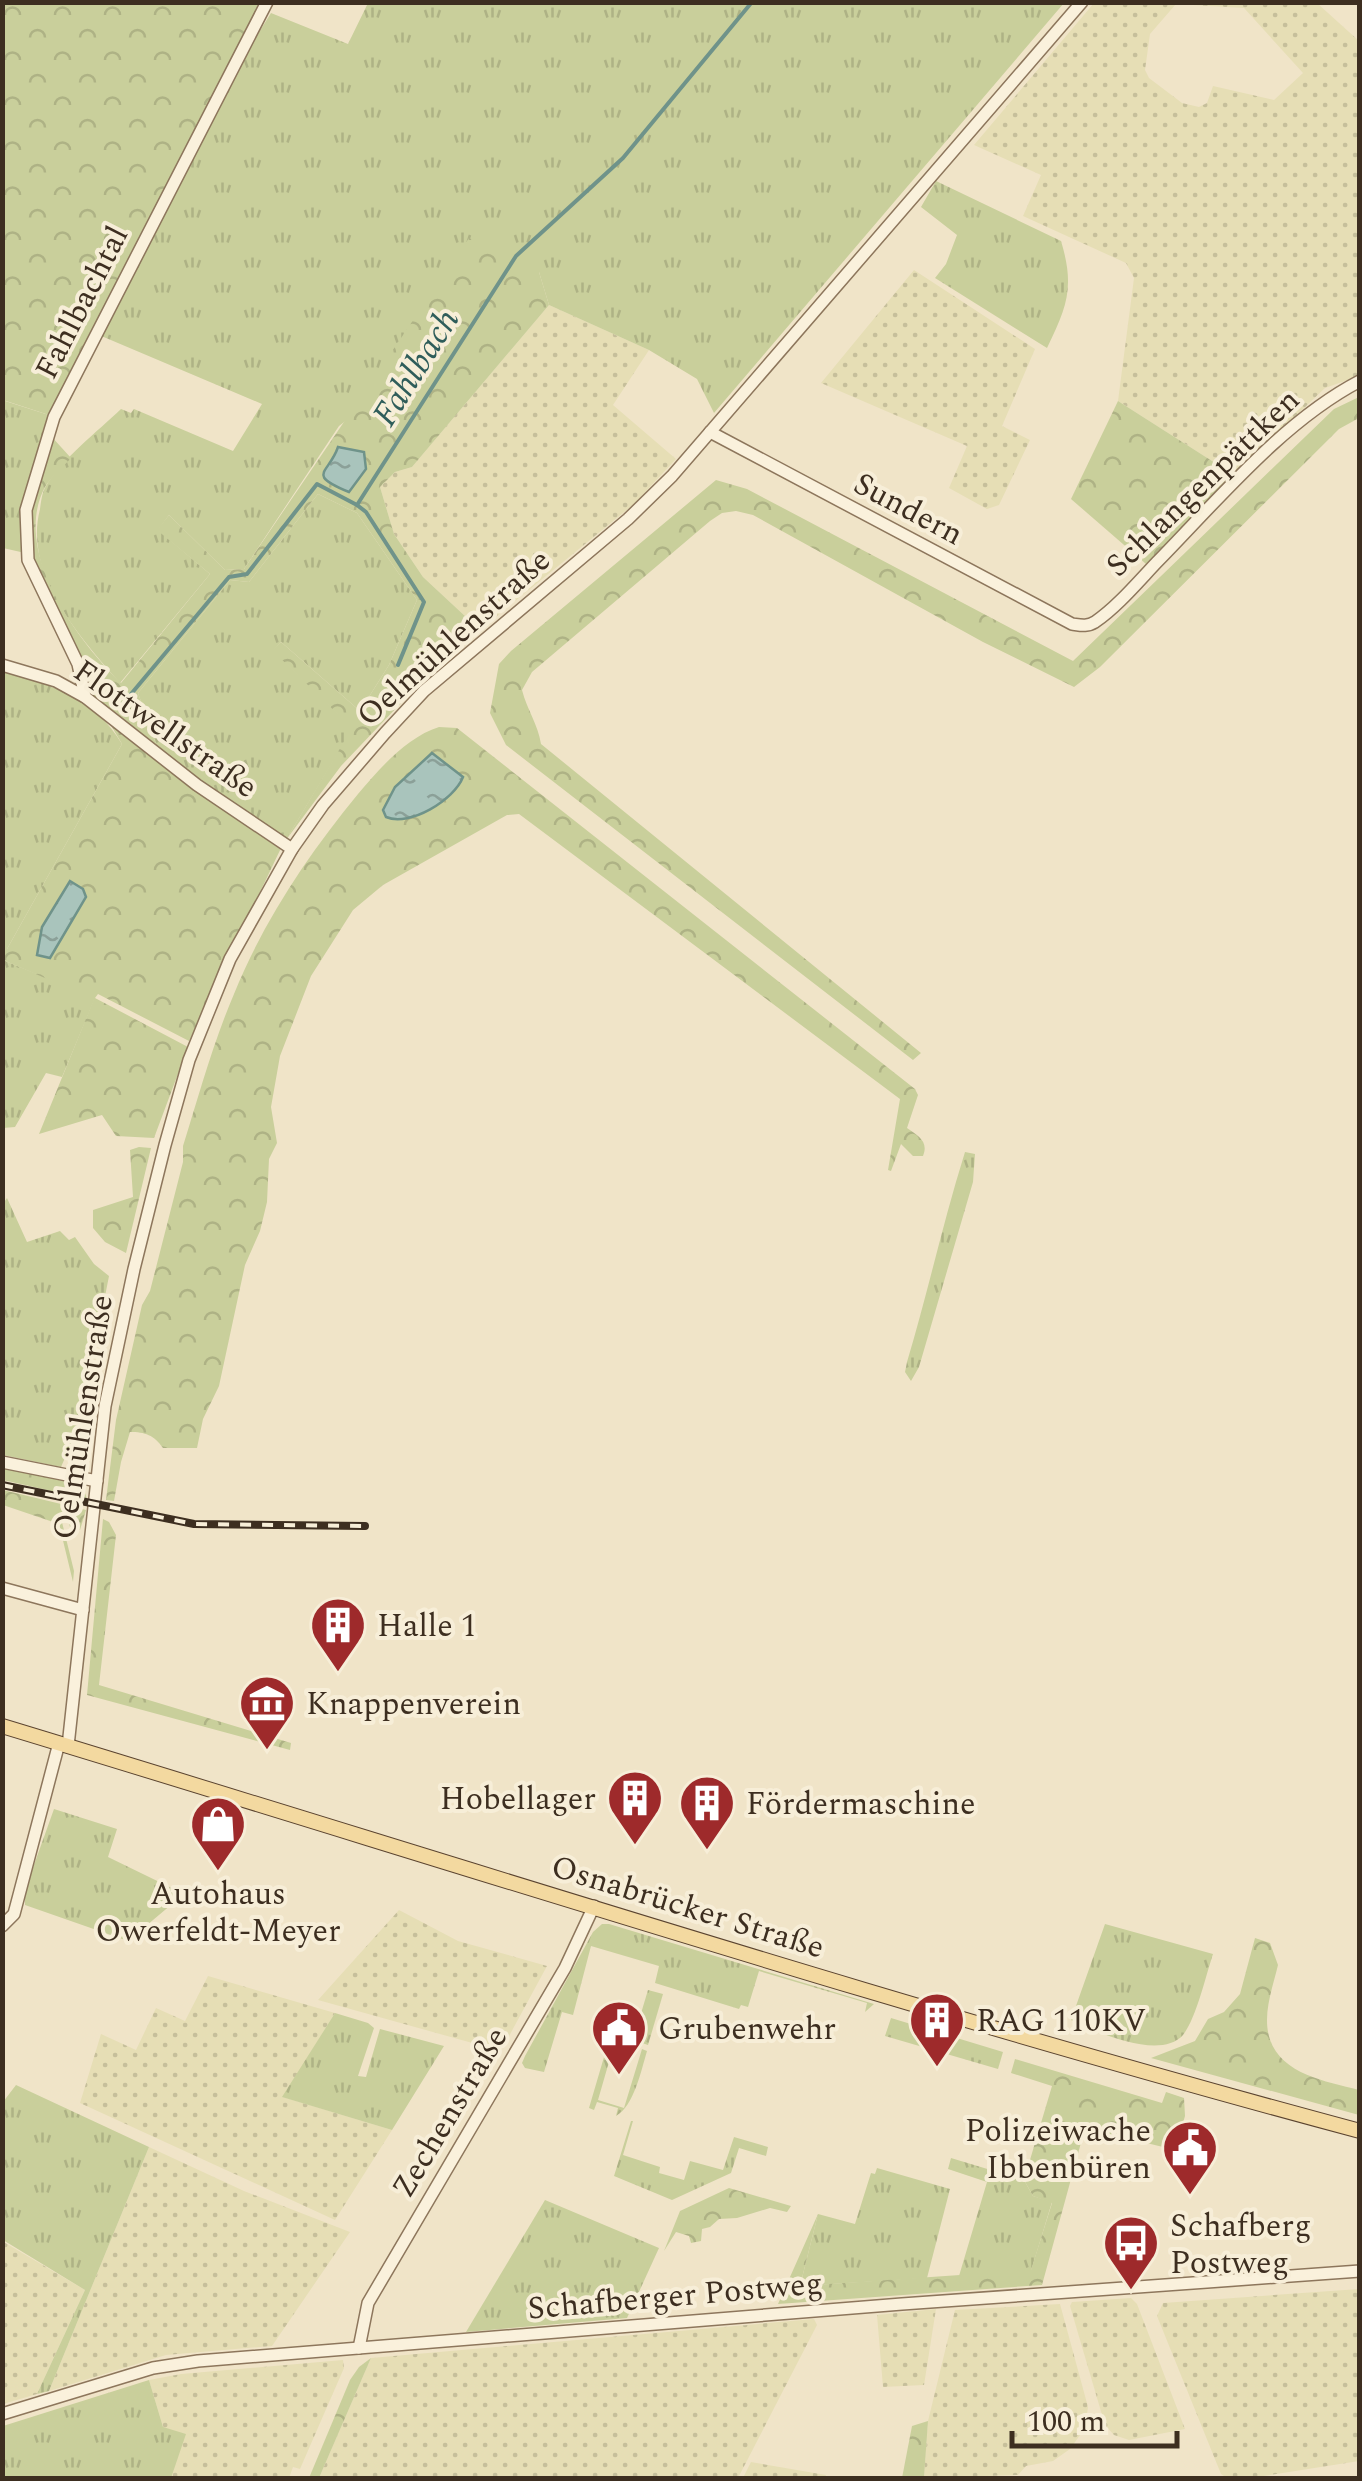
<svg xmlns="http://www.w3.org/2000/svg" width="1362" height="2481" font-family="Spectral,serif">
  <defs>
    <pattern id="farmland-dots" width="8" height="8" patternUnits="userSpaceOnUse" patternTransform="scale(2.5)"><rect width="8" height="8" fill="#e6deb5"/><path d="M2 2h.1M6 6h.1" fill="none" stroke="#c6bf9b" stroke-width="1.8" stroke-linecap="round"/></pattern>
    <pattern id="grass-tufts" width="24" height="20" patternUnits="userSpaceOnUse" patternTransform="scale(2.5)"><rect width="24" height="20" fill="#c9cf9b"/><path d="M3 7l-1-3M5 7V3M7 7l1-3M15 17l-1-3M17 17v-4M19 17l1-3" fill="none" stroke="#aeb285"/></pattern>
    <pattern id="forest-crowns" width="20" height="18" patternUnits="userSpaceOnUse" patternTransform="scale(2.5)"><rect width="20" height="18" fill="#c9cf9b"/><path d="M2 6a3 3 0 1 1 6 0M12 15a3 3 0 1 1 6 0" fill="none" stroke="#aeb285"/></pattern>
    <pattern id="water-ripples" width="26" height="14" patternUnits="userSpaceOnUse" patternTransform="scale(2.5)"><rect width="26" height="14" fill="#a9c4bc"/><path d="M2 4q2-2 4 0t4 0M15 11q2-2 4 0t4 0" fill="none" stroke="#8ba098"/></pattern>
  </defs>
  <rect width="100%" height="100%" fill="#f0e4c8"/>
  <g fill="url(#farmland-dots)" fill-rule="evenodd">
    <path d="M 1094,3 L 1317,3 L 1359,41 L 1359,376 L 1325,388 L 1234,475 L 1118,401 L 1134,278 L 1126,263 L 1023,216 L 1041,175 L 974,145 ZM 1176,4 L 1244,8 L 1303,73 L 1274,100 L 1213,86 L 1207,103 L 1199,107 L 1182,103 L 1149,78 L 1145,70 L 1150,34 Z"/>
    <path d="M 914,270 L 1035,349 L 1002,426 L 1030,440 L 999,505 L 987,509 L 949,488 L 967,446 L 821,383 Z"/>
    <path d="M 549,305 L 649,350 L 613,405 L 676,459 L 634,504 L 480,630 L 423,577 L 394,534 L 380,487 L 395,472 L 412,467 Z"/>
    <path d="M 399,1910 L 458,1941 L 547,1966 L 501,2051 L 318,2000 Z"/>
    <path d="M 208,1976 L 335,2013 L 283,2097 L 392,2130 L 335,2220 L 80,2103 L 101,2034 L 136,2050 L 156,2008 L 185,2021 Z"/>
    <path d="M 149,2147 L 244,2191 L 350,2232 L 272,2346 L 166,2355 L 49,2391 Z"/>
    <path d="M 2,2241 L 85,2290 L 37,2394 L 3,2404 Z"/>
    <path d="M 1359,2289 L 1359,2461 L 1251,2478 L 1227,2478 L 1221,2474 L 1157,2316 L 1163,2303 Z"/>
    <path d="M 1131,2298 L 1137,2304 L 1185,2429 L 1129,2440 L 1114,2435 L 1105,2425 L 1070,2306 L 1072,2302 Z"/>
    <path d="M 1060,2304 L 1088,2407 L 1085,2428 L 1070,2449 L 1053,2461 L 1026,2466 L 1018,2475 L 924,2478 L 928,2421 L 955,2310 Z"/>
    <path d="M 936,2309 L 924,2385 L 883,2387 L 877,2315 Z"/>
    <path d="M 814,2319 L 817,2325 L 738,2478 L 319,2478 L 371,2358 Z"/>
    <path d="M 343,2360 L 344,2368 L 300,2469 L 293,2467 L 289,2478 L 171,2478 L 163,2427 L 149,2380 L 181,2374 Z"/>
    <path d="M 751,2462 L 826,2475 L 825,2478 L 743,2478 Z"/>
  </g>
  <g fill="url(#grass-tufts)">
    <path d="M 368,3 L 1064,3 L 714,413 L 697,379 L 649,350 L 549,305 L 539,272 L 339,426 L 244,569 L 225,570 L 169,515 L 158,530 L 210,574 L 120,683 C 80,637 23,575 40,509 C 41,502 42,492 46,486 C 61,460 98,431 121,409 L 131,413 L 134,409 L 233,451 L 262,404 L 99,335 L 246,53 L 271,13 L 348,44 Z"/>
    <path d="M 936,181 L 1061,241 C 1075,287 1067,307 1047,348 L 935,278 L 946,264 L 957,235 L 921,207 Z"/>
    <path d="M 2,400 L 52,416 L 25,553 L 3,548 Z"/>
    <path d="M 318,494 L 357,513 L 417,600 L 389,665 L 360,711 L 281,642 L 273,650 L 353,728 L 286,840 L 200,785 L 158,750 L 138,693 L 230,580 L 249,582 Z"/>
    <path d="M 2,670 C 51,685 95,698 122,744 L 7,949 L 2,949 Z"/>
    <path d="M 3,960 L 95,998 L 62,1077 L 46,1073 L 15,1127 L 3,1128 Z"/>
    <path d="M 965,1152 L 975,1154 L 973,1182 L 919,1367 L 911,1381 L 905,1372 L 907,1362 C 928,1292 943,1222 965,1152 Z"/>
    <path d="M 7,1198 L 27,1242 L 60,1231 L 69,1240 L 75,1237 L 94,1264 L 109,1276 L 80,1423 L 61,1467 L 3,1455 L 2,1205 Z"/>
    <path d="M 54,1809 L 117,1829 L 108,1857 L 184,1894 L 128,1941 L 25,1905 L 25,1890 Z"/>
    <path d="M 602,1924 L 609,1924 L 874,2004 L 865,2012 L 867,2003 L 759,1971 L 748,2007 L 741,2005 L 739,2009 L 655,1983 L 659,1966 L 591,1946 L 573,2015 L 562,2012 L 544,2072 L 525,2068 L 522,2063 L 525,2056 L 593,1932 Z"/>
    <path d="M 1105,1924 L 1213,1954 C 1206,1975 1196,2019 1183,2035 C 1160,2061 1096,2032 1071,2020 Z"/>
    <path d="M 648,1990 L 663,1994 L 648,2045 L 633,2040 Z"/>
    <path d="M 335,2013 L 368,2023 L 374,2028 L 358,2076 L 366,2077 L 380,2029 L 444,2046 L 392,2130 L 282,2097 Z"/>
    <path d="M 891,2018 L 1003,2052 L 998,2069 L 885,2036 Z"/>
    <path d="M 605,2038 L 615,2041 L 598,2100 L 624,2108 L 642,2049 L 647,2051 C 641,2071 634,2106 616,2116 L 618,2108 L 597,2102 L 594,2110 L 589,2108 L 604,2057 L 602,2054 L 608,2044 L 604,2042 Z"/>
    <path d="M 16,2085 L 149,2147 L 49,2391 L 37,2394 L 85,2290 L 3,2240 L 3,2102 Z"/>
    <path d="M 631,2121 L 633,2121 L 623,2155 L 660,2167 L 659,2173 L 684,2180 L 690,2161 L 723,2170 L 734,2137 L 768,2147 L 766,2156 L 739,2148 L 731,2173 L 672,2200 L 614,2176 Z"/>
    <path d="M 951,2158 L 1024,2180 L 1033,2196 L 1052,2202 L 1031,2271 L 959,2276 L 987,2182 L 948,2169 Z"/>
    <path d="M 877,2168 L 950,2189 L 927,2278 L 800,2286 L 818,2214 L 855,2224 L 871,2173 L 875,2174 Z"/>
    <path d="M 545,2200 L 659,2248 L 627,2318 L 466,2332 Z"/>
    <path d="M 149,2380 L 163,2427 L 186,2434 L 171,2478 L 3,2478 L 3,2426 Z"/>
  </g>
  <g fill="url(#forest-crowns)">
    <path d="M 3,3 L 261,3 L 52,416 L 3,400 Z"/>
    <path d="M 469,238 L 539,272 L 549,305 L 412,467 L 395,472 L 380,487 L 394,534 L 423,577 L 480,630 L 419,684 L 341,766 L 286,840 L 352,728 L 272,650 L 281,642 L 360,711 L 389,665 L 417,600 L 357,513 L 318,494 L 249,582 L 230,580 L 138,693 L 158,750 L 89,697 L 32,559 L 29,514 L 51,436 L 71,458 C 63,467 51,477 45,487 C 11,551 77,640 121,683 L 210,574 L 157,530 L 169,515 L 225,570 L 244,569 Z"/>
    <path d="M 1359,397 L 1359,418 L 1339,429 L 1100,667 L 1074,687 L 983,642 L 753,515 L 736,511 L 722,513 L 710,521 L 532,672 L 522,690 C 527,710 538,724 541,744 L 921,1053 L 913,1060 L 506,745 L 490,713 L 499,664 L 511,651 L 716,480 L 747,489 L 1073,661 L 1334,409 Z"/>
    <path d="M 1118,401 L 1234,475 L 1146,564 L 1071,499 Z"/>
    <path d="M 109,722 L 282,846 L 189,1041 L 98,994 L 95,998 L 188,1047 L 154,1138 L 116,1136 L 102,1115 L 39,1134 L 94,999 L 3,960 L 2,949 L 7,949 L 122,744 Z"/>
    <path d="M 439,727 L 457,728 L 915,1089 L 918,1095 L 907,1128 C 918,1136 929,1141 923,1156 L 913,1156 L 901,1144 L 891,1171 L 888,1170 L 900,1099 L 519,814 L 507,815 L 383,885 L 353,910 L 311,976 L 280,1056 L 271,1107 L 277,1143 L 269,1159 L 267,1202 L 260,1231 L 245,1265 L 219,1386 L 203,1419 L 197,1448 L 163,1448 C 154,1435 145,1432 130,1432 L 121,1462 L 114,1501 L 106,1500 L 116,1420 L 142,1305 L 150,1291 L 183,1162 L 183,1146 C 199,1095 213,1043 234,994 C 264,920 308,855 358,794 C 379,769 407,737 439,727 Z"/>
    <path d="M 139,1147 L 151,1148 L 126,1253 L 105,1242 L 93,1228 L 93,1210 L 133,1197 L 130,1150 Z"/>
    <path d="M 3,1467 L 66,1480 L 67,1487 L 71,1487 L 73,1481 L 82,1484 L 87,1499 L 3,1480 Z"/>
    <path d="M 3,1490 L 86,1510 L 80,1530 L 70,1527 L 66,1513 L 62,1513 L 61,1518 L 74,1571 L 73,1582 L 59,1524 L 3,1505 Z"/>
    <path d="M 103,1519 L 109,1522 L 116,1535 L 99,1685 L 291,1743 L 290,1750 L 87,1695 Z"/>
    <path d="M 1255,1938 L 1270,1943 L 1278,1965 C 1274,1982 1267,2002 1267,2020 C 1267,2072 1320,2080 1359,2090 L 1359,2115 L 1151,2058 L 1195,2041 L 1208,2019 L 1224,2012 L 1240,1994 Z"/>
    <path d="M 1015,2059 L 1162,2103 L 1166,2092 L 1184,2098 L 1185,2116 L 1177,2144 L 1165,2142 L 1163,2147 L 1085,2128 L 1042,2285 L 778,2304 L 818,2214 L 800,2286 L 1031,2270 L 1052,2203 L 1033,2196 L 1024,2180 L 1052,2086 L 1011,2073 Z"/>
    <path d="M 729,2188 L 791,2206 L 787,2212 L 770,2208 L 737,2218 L 719,2219 L 710,2227 L 702,2229 L 701,2241 L 691,2243 L 689,2236 L 676,2232 L 664,2251 L 680,2211 Z"/>
    <path d="M 371,2358 L 319,2478 L 309,2478 L 350,2380 L 359,2367 Z"/>
    <path d="M 928,2421 L 924,2478 L 902,2478 L 912,2426 Z"/>
  </g>
  <g fill="url(#water-ripples)" stroke="#6f938a" stroke-width="2.5">
    <path d="M 338,447 L 364,452 L 366,469 L 349,492 C 305,474 329,474 338,447 Z"/>
    <path d="M 432,753 L 463,777 C 454,800 410,827 386,817 L 383,810 L 395,787 Z"/>
    <path d="M 70,881 L 83,889 L 86,897 L 50,958 L 37,955 L 42,927 Z"/>
  </g>
  <g fill="none" stroke-linecap="round" stroke-linejoin="round">
    <g stroke="#6f938a" stroke-width="4">
      <path d="M 357,505 L 366,512 L 424,602 L 398,665"/>
      <path d="M 121,706 L 229,577 L 247,574 L 317,484 L 357,505 L 516,256 L 623,158 L 752,2"/>
    </g>
    <g stroke="#8d765c" stroke-width="14">
      <g id="minor">
        <path d="M 710,432 L 1072,624 C 1080,625 1087,627 1095,622 C 1117,607 1138,582 1157,562 C 1217,501 1283,421 1360,381"/>
        <path d="M 2,665 L 56,681 L 85,697 L 197,785 L 292,849"/>
        <path d="M 85,697 L 78,664 L 28,560 L 26,510 L 54,417 L 267,2"/>
        <path d="M 2,1462 L 97,1481"/>
        <path d="M 2,1588 L 83,1610"/>
        <path d="M 68,1746 L 105,1406 L 134,1269 L 165,1145 L 189,1060 L 230,959 L 292,849 L 323,805 L 385,733 L 424,691 L 628,519 L 672,476 L 1082,2"/>
        <path d="M 2,1926 L 14,1914 L 59,1743"/>
        <path d="M 359,2348 L 368,2303 L 565,1968 L 594,1906"/>
        <path d="M 2,2414 L 153,2368 L 198,2361 L 902,2304 L 1360,2271"/>
      </g>
    </g>
    <g stroke="#5b4430" stroke-width="16">
      <path id="major" d="M 2,1726 C 454,1863 904,2009 1360,2131"/>
    </g>
    <use href="#minor" stroke="#faf1dc" stroke-width="11"/>
    <use href="#major" stroke="#f3d9a0" stroke-width="14"/>
    <g stroke="#3d2e20" stroke-width="8">
      <path id="rail" d="M 2,1485 L 194,1524 L 365,1526"/>
    </g>
    <use href="#rail" stroke="#f7eed8" stroke-width="4" stroke-dasharray="11" stroke-linecap="butt"/>
  </g>
  <defs>
    <g id="building-pin" transform="scale(2.875)"><path d="M0 17L-7.5 6A9.5 9.5 0 1 1 7.5 6Z" fill="#9e2a2b" stroke="#f7eed8"/><path d="M-4-6H4V6H1V3H-1V6H-4ZM-2.5-4.3h1.7v1.8h-1.7ZM.8-4.3h1.7v1.8H.8ZM-2.5-1h1.7V.8h-1.7ZM.8-1h1.7V.8H.8Z" fill="#fff"/></g>
    <g id="museum-pin" transform="scale(2.875)"><path d="M0 17L-7.5 6A9.5 9.5 0 1 1 7.5 6Z" fill="#9e2a2b" stroke="#f7eed8"/><path d="M0-6L6-3V-2H-6V-3ZM-5-1h2V3h-2ZM-1-1h2V3h-2ZM3-1h2V3H3ZM-6 4H6V6H-6Z" fill="#fff"/></g>
    <g id="shop-pin" transform="scale(2.875)"><path d="M0 17L-7.5 6A9.5 9.5 0 1 1 7.5 6Z" fill="#9e2a2b" stroke="#f7eed8"/><path d="M-5-2.5h2.3a2.7 3.5 0 0 1 5.4 0H5L5.5 6h-11ZM-1.5-2.5h3a1.5 2.3 0 0 0-3 0Z" fill="#fff"/></g>
    <g id="civic-pin" transform="scale(2.875)"><path d="M0 17L-7.5 6A9.5 9.5 0 1 1 7.5 6Z" fill="#9e2a2b" stroke="#f7eed8"/><path d="M-.6-6.5H3V-4.5H.6V-3L4-1V1h2V6H-6V1h2V-1L-.6-3ZM-1.2 2.5V6h2.4V2.5Z" fill="#fff"/></g>
    <g id="bus-pin" transform="scale(2.875)"><path d="M0 17L-7.5 6A9.5 9.5 0 1 1 7.5 6Z" fill="#9e2a2b" stroke="#f7eed8"/><path d="M-5-6H5V4H4V6H2V4H-2V6H-4V4H-5ZM-3.5-4V0h7V-4ZM-3.5 1.2v1.5H-2V1.2ZM2 1.2v1.5H3.5V1.2Z" fill="#fff"/></g>
  </defs>
  <g fill-rule="evenodd">
    <use href="#building-pin" x="338" y="1625"/>
    <use href="#museum-pin" x="267" y="1703"/>
    <use href="#building-pin" x="635" y="1798"/>
    <use href="#building-pin" x="707" y="1803"/>
    <use href="#shop-pin" x="218" y="1824"/>
    <use href="#building-pin" x="937" y="2020"/>
    <use href="#civic-pin" x="619" y="2028"/>
    <use href="#civic-pin" x="1190" y="2148"/>
    <use href="#bus-pin" x="1131" y="2243"/>
  </g>
  <g text-anchor="middle" stroke-width="8" stroke-linejoin="round" paint-order="stroke">
    <g font-size="32" fill="#3d2e20" stroke="#f7eed8">
      <text transform="translate(81 302) rotate(-63)" y="11">Fahlbachtal</text>
      <text transform="translate(1202 482) rotate(-44)" y="11">Schlangenpättken</text>
      <text transform="translate(909 508) rotate(28)" y="11">Sundern</text>
      <text transform="translate(453 637) rotate(-42)" y="11">Oelmühlenstraße</text>
      <text transform="translate(166 728) rotate(35)" y="11">Flottwellstraße</text>
      <text transform="translate(82 1417) rotate(-81)" y="11">Oelmühlenstraße</text>
      <text transform="translate(688 1906) rotate(17)" y="11">Osnabrücker Straße</text>
      <text transform="translate(449 2112) rotate(-59)" y="11">Zechenstraße</text>
      <text transform="translate(675 2295) rotate(-5)" y="11">Schafberger Postweg</text>
    </g>
    <g font-size="32" fill="#3d2e20" stroke="#f7eed8" text-anchor="start">
      <text x="377" y="1636">Halle 1</text>
      <text x="306" y="1714">Knappenverein</text>
      <text x="596" y="1809" text-anchor="end">Hobellager</text>
      <text x="746" y="1814">Fördermaschine</text>
      <text x="218" y="1904" text-anchor="middle">Autohaus<tspan x="218" dy="37">Owerfeldt-Meyer</tspan></text>
      <text x="976" y="2031">RAG 110KV</text>
      <text x="658" y="2039">Grubenwehr</text>
      <text x="1151" y="2141" text-anchor="end">Polizeiwache<tspan x="1151" dy="37">Ibbenbüren</tspan></text>
      <text x="1170" y="2236">Schafberg<tspan x="1170" dy="37">Postweg</tspan></text>
    </g>
    <g font-size="35" font-style="italic" fill="#2f5d5a" stroke="#f7eed8">
      <text transform="translate(415 367) rotate(-58)" y="12">Fahlbach</text>
    </g>
  </g>
  <rect width="1362" height="2481" fill="none" stroke="#3d2e20" stroke-width="10"/>
  <path d="M1012 2431v15h165v-15" fill="none" stroke="#3d2e20" stroke-width="5"/>
  <text x="1027" y="2431" font-size="30" fill="#3d2e20" stroke="#f7eed8" stroke-width="8" paint-order="stroke">100 m</text>
</svg>
